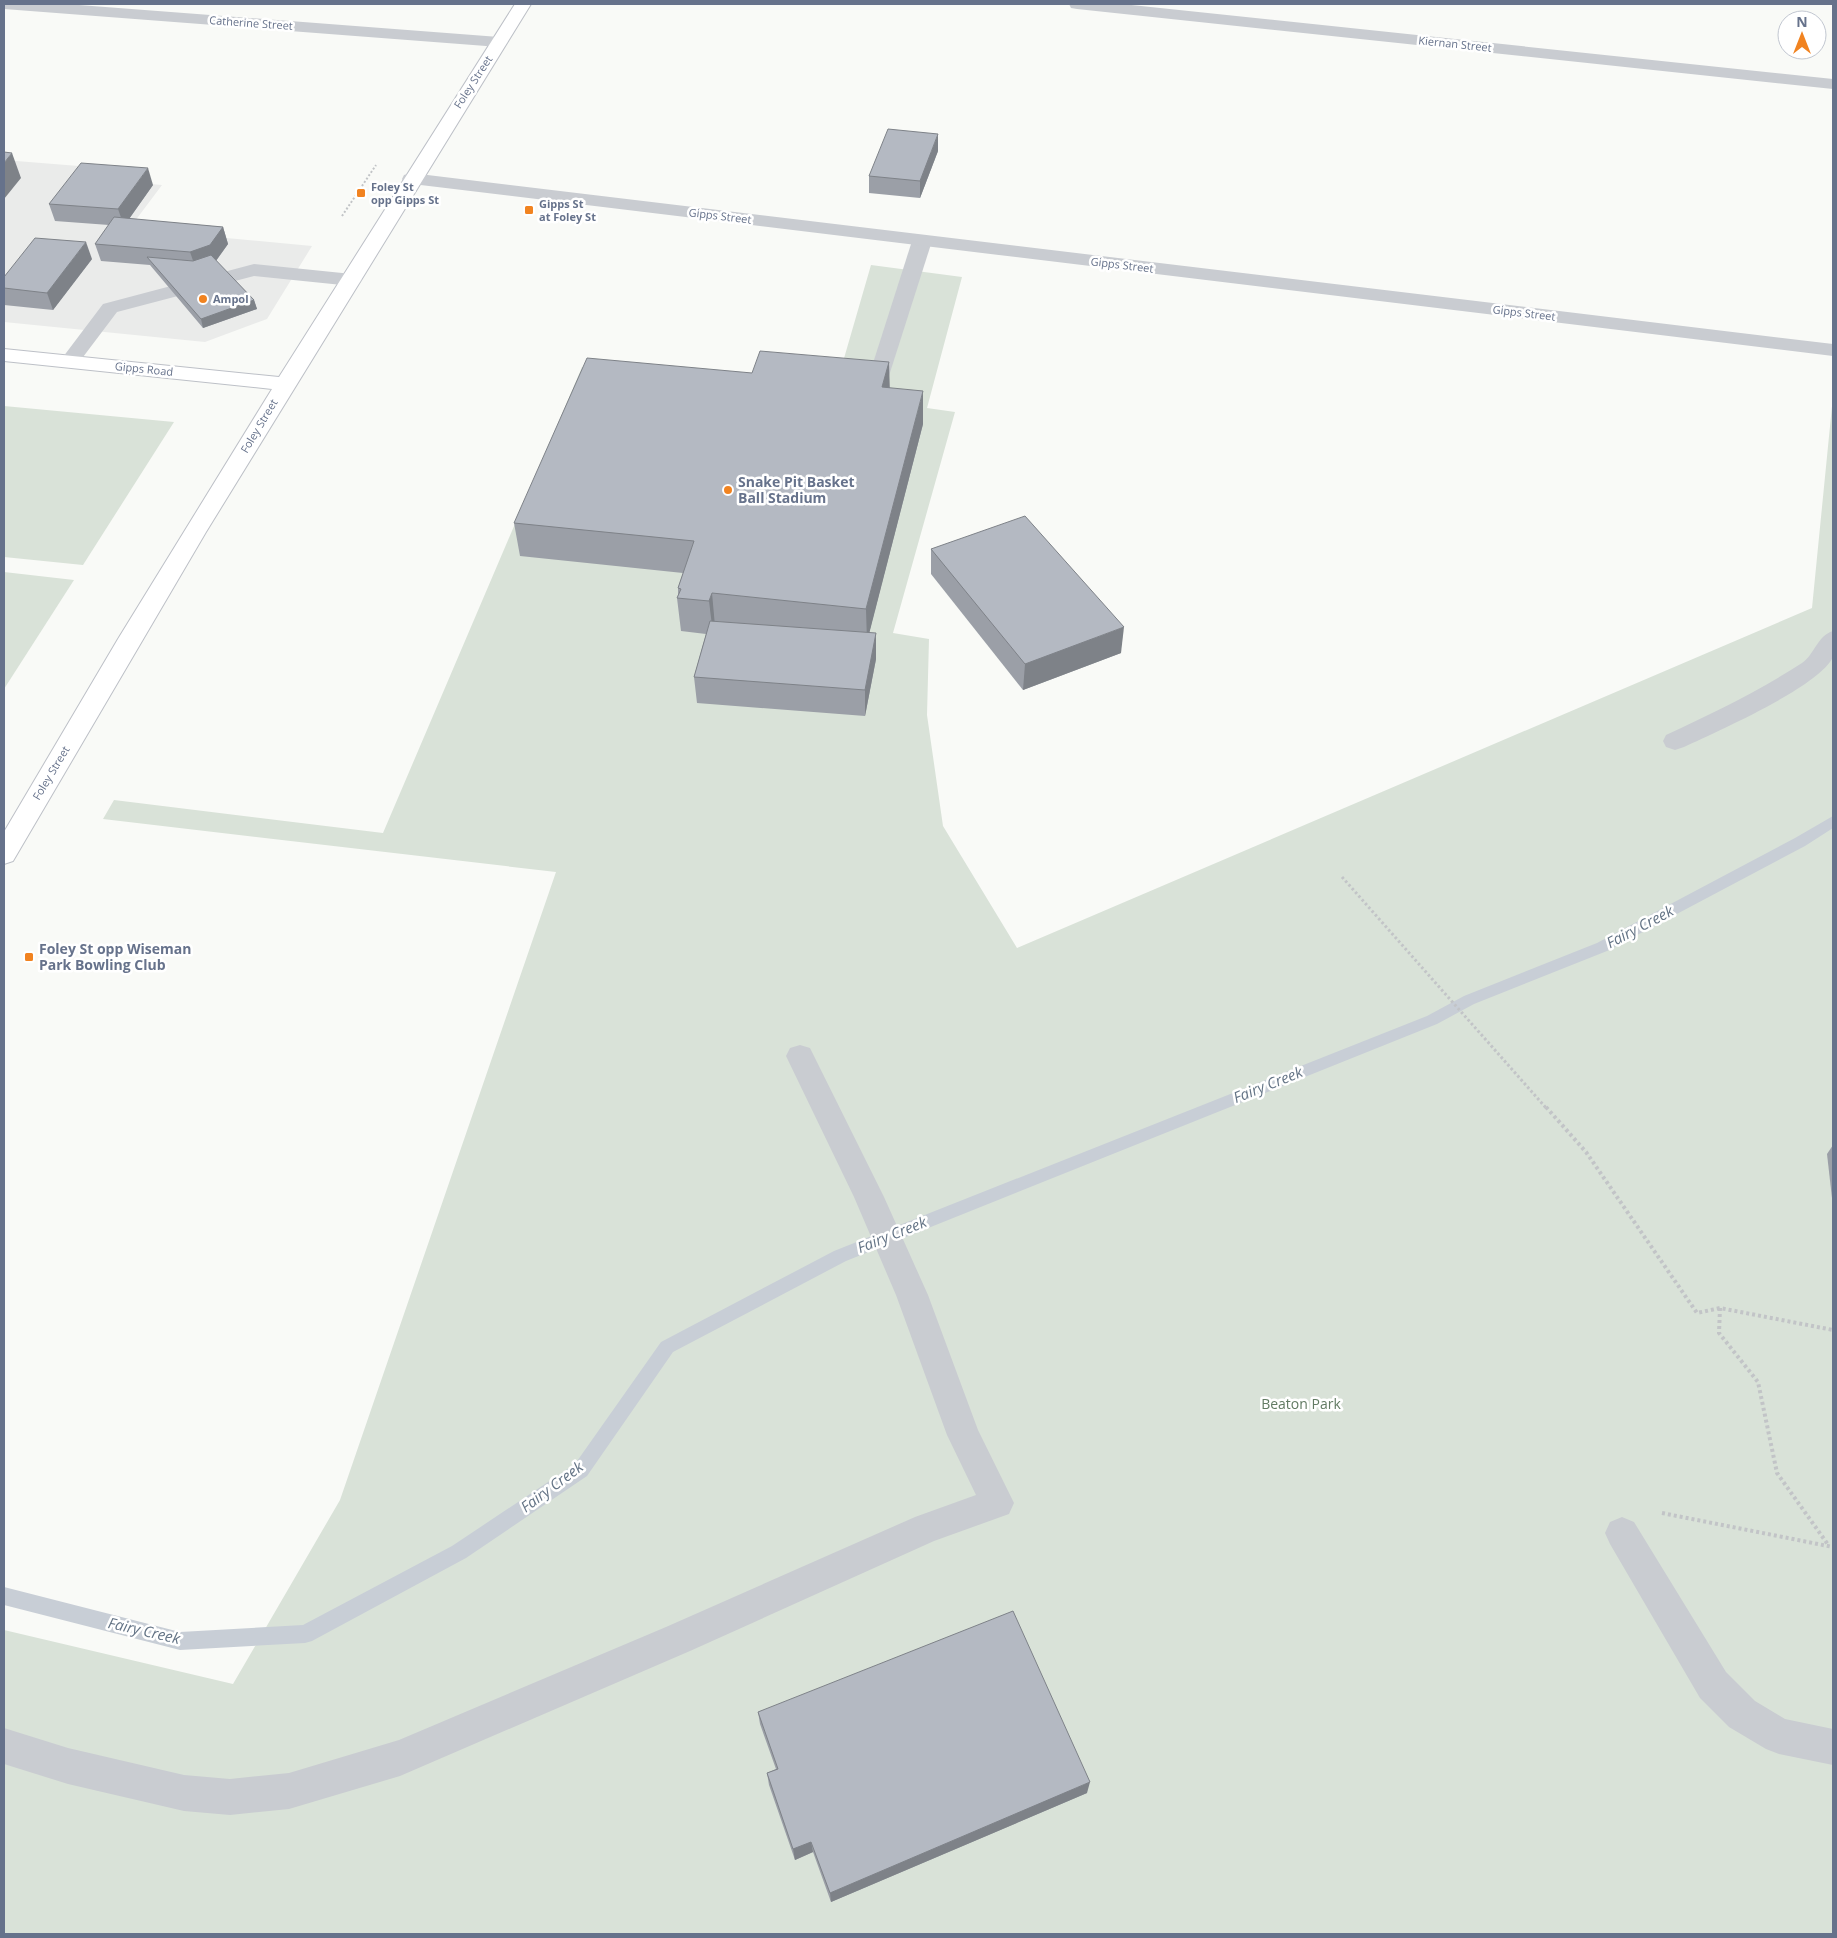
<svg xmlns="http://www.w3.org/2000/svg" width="1837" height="1938" font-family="'Open Sans',sans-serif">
  <rect width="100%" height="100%" fill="#f9faf7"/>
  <path fill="#eaebea" d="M 4,160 L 91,167 L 83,178 L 162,185 L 129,229 L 312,246 L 267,319 L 205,342 L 4,322 Z"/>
  <g fill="#d9e2d8">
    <path d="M 871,265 L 962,277 L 927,408 L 955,412 L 893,633 L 929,639 L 927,715 L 943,826 L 1017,948 L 1812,608 L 1833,396 L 1833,1934 L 4,1934 L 4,1630 L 233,1684 L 340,1500 L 556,872 L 103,819 L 114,800 L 383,833 L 582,367 L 836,386 Z"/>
    <path d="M 4,406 L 174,422 L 83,565 L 4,557 Z"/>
    <path d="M 4,572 L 74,580 L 4,689 Z"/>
  </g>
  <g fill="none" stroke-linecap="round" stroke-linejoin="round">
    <path fill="#c8ced6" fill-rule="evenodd" d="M 1833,816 L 1833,828 L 1805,846 L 1607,951 L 1474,1004 L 1437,1024 L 846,1261 L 673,1352 L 587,1476 L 466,1558 L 312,1641 L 305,1643 L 180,1650 L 4,1605 L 4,1587 L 180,1632 L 303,1625 L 452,1546 L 575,1464 L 661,1342 L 834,1251 L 1427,1016 L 1464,996 L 1597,943 L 1795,838 Z"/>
    <g stroke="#bdc0c7" stroke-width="2">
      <path id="secondary" d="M 515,4 L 531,4 L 206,532 L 13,861 L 4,864 L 4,832 L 118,639 L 272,389 L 4,361 L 4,349 L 279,377 Z"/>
    </g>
    <path stroke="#c2c4c7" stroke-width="2" stroke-dasharray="2 2" stroke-linecap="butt" d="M 342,216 L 376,165"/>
    <path stroke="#c2c4c7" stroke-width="3" stroke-dasharray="2.5 2.5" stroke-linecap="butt" d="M 1342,877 L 1547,1109"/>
    <g stroke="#c2c4c7" stroke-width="4" stroke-dasharray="3 3" stroke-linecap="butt">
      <path d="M 1546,1107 L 1586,1152 L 1697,1313 L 1720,1308 L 1833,1330"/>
      <path d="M 1720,1308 L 1719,1333 L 1758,1382 L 1777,1473 L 1829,1546"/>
      <path d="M 1662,1513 L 1833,1547"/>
    </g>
    <g fill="#c9ccd1" fill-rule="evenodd">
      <path d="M 922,235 L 929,237 L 932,241 L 887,382 L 884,386 L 877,388 L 870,386 L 867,382 L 912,241 L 915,237 Z"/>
      <path d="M 254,264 L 352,274 L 359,276 L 362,280 L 359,284 L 352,286 L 254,276 L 117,312 L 77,365 L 70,367 L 63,365 L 60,361 L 103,304 Z"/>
      <path d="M 1833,631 C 1833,638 1835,651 1833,657 C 1819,687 1716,732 1684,747 L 1675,750 L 1666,747 L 1663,741 L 1666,735 C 1713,713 1759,691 1802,663 C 1815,654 1817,636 1833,631 Z"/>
      <path d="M 800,1045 L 810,1048 L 884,1197 L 928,1295 L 978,1430 L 1014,1503 L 1009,1514 L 934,1541 L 690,1651 L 400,1776 L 289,1809 L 230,1815 L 184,1811 L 68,1784 L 4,1764 L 4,1728 L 68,1748 L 184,1775 L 230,1779 L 289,1773 L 399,1740 L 666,1627 L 915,1517 L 976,1495 L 947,1435 L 896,1295 L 854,1197 L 786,1056 L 790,1048 Z"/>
      <path d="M 1622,1517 L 1634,1522 L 1726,1672 L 1755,1701 L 1785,1719 L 1833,1729 L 1833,1765 L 1779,1754 L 1766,1749 L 1729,1727 L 1700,1698 L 1610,1544 L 1605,1533 L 1610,1522 Z"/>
    </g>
    <g fill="#c9ccd1" fill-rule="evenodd">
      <path d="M 4,4 L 66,4 L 499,37 L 505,38 L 508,42 L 505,46 L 499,47 L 4,9 Z"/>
      <path d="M 1069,4 L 1122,4 L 1833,79 L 1833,89 L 1077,9 L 1071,8 Z"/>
      <path d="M 411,173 L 1833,344 L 1833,356 L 404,183 L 402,179 L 404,175 Z"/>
    </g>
    <use href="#secondary" fill="#fff" fill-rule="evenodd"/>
  </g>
  <g fill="#9b9fa7">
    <path d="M 938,151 L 920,198 L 869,193 L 869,176 Z"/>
    <path d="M 153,185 L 129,219 L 223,227 L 228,244 L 216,261 L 254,300 L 257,309 L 203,328 L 150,265 L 101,261 L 95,244 L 109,225 L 55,221 L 49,204 Z"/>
    <path d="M 92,259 L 53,310 L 4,305 L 4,277 Z"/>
    <path d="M 889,362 L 889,387 L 923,424 L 869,633 L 876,633 L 876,659 L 865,716 L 697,703 L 694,677 L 706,634 L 681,631 L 677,598 L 678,595 L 678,588 L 683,573 L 520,556 L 514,523 L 752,373 Z"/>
    <path d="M 931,549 L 1121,653 L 1023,690 L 931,574 Z"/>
    <path d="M 1833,1145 L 1833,1207 L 1827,1154 Z"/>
    <path d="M 758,1712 L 1087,1793 L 831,1902 L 813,1852 L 795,1860 L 769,1785 L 767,1773 L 776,1769 L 760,1724 Z"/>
  </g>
  <g fill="#7e8288">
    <path d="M 938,134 L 938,151 L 920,198 L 920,181 Z"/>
    <path d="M 12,153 L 21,178 L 4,199 L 4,163 Z"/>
    <path d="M 148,168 L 153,185 L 124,226 L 118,209 Z"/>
    <path d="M 223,227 L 228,244 L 215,262 L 196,269 L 190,252 Z"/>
    <path d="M 86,242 L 92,259 L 53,310 L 47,293 Z"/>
    <path d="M 254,300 L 257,309 L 203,328 L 201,319 Z"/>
    <path d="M 889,362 L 890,395 L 882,387 Z"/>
    <path d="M 923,391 L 923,424 L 867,642 L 866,609 Z"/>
    <path d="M 712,593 L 715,626 L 713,634 L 709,601 Z"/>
    <path d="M 1124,627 L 1121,653 L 1023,690 L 1025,664 Z"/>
    <path d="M 876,633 L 876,659 L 865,716 L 865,690 Z"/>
    <path d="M 1090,1782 L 1087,1793 L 831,1902 L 830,1893 Z"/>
    <path d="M 811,1842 L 813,1852 L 795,1860 L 793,1849 Z"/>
  </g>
  <g fill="#b4b9c2" stroke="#7e8288">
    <path d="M 888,129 L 938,134 L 920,181 L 869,176 Z"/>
    <path d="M 4,152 L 12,153 L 4,163 Z"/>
    <path d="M 81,163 L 148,168 L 118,209 L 49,204 Z"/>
    <path d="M 114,217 L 223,227 L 210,245 L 190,252 L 95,244 Z"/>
    <path d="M 35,238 L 86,242 L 47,293 L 4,288 L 4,277 Z"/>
    <path d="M 211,255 L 254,300 L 201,319 L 147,257 L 193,261 Z"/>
    <path d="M 760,351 L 889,362 L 882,387 L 923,391 L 866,609 L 712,593 L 709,601 L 677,598 L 681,589 L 678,588 L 694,541 L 514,523 L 587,358 L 752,373 Z"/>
    <path d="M 1025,516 L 1124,627 L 1025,664 L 931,549 Z"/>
    <path d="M 710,621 L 876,633 L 865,690 L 694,677 Z"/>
    <path d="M 1013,1611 L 1090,1782 L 830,1893 L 811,1842 L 793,1849 L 767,1773 L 778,1769 L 758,1712 Z"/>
  </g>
  <g fill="#f18320" stroke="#fff" stroke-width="2">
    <rect x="356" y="188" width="10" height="10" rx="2.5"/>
    <rect x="524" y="205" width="10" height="10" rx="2.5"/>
    <circle cx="203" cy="299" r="5"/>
    <circle cx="728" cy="490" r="5"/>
    <rect x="24" y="952" width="10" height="10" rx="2.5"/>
  </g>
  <g text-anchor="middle" stroke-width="5" stroke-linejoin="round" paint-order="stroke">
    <g font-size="11" fill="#66728b" stroke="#fff">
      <text transform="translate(251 23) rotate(4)" y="4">Catherine Street</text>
      <text transform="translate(1455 44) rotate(6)" y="4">Kiernan Street</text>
      <text transform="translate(473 82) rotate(-57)" y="4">Foley Street</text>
      <text transform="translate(720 216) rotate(7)" y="4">Gipps Street</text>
      <text transform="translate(1122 265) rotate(7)" y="4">Gipps Street</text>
      <text transform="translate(1524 313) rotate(7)" y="4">Gipps Street</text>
      <text transform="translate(144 369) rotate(6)" y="4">Gipps Road</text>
      <text transform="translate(259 426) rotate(-59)" y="4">Foley Street</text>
      <text transform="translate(51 773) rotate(-59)" y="4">Foley Street</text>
    </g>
    <g font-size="11" font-weight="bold" fill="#66728b" stroke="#fff" text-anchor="start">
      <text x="371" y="191">Foley St<tspan x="371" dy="13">opp Gipps St</tspan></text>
      <text x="539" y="208">Gipps St<tspan x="539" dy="13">at Foley St</tspan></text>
      <text x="213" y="303">Ampol</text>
    </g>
    <g font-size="14" font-weight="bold" fill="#66728b" stroke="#fff" text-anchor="start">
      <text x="738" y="487">Snake Pit Basket<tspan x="738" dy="16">Ball Stadium</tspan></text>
      <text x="39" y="954">Foley St opp Wiseman<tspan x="39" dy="16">Park Bowling Club</tspan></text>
    </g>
    <g font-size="14" fill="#627b63" stroke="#fff">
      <text x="1301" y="1409">Beaton Park</text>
    </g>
    <g font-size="15" font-style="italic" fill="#637385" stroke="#fff">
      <text transform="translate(1640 927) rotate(-28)" y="5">Fairy Creek</text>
      <text transform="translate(1268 1085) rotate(-22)" y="5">Fairy Creek</text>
      <text transform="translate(892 1235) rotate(-22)" y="5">Fairy Creek</text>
      <text transform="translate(552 1487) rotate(-37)" y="5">Fairy Creek</text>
      <text transform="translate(144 1631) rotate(13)" y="5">Fairy Creek</text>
    </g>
  </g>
  <rect width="1837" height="1938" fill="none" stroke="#66728b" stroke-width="10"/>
  <g transform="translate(1802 35)"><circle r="24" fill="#ffffff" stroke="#c2c7d1"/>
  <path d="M0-4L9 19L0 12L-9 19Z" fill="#f18320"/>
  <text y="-8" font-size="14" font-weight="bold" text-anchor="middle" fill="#66728b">N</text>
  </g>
</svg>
